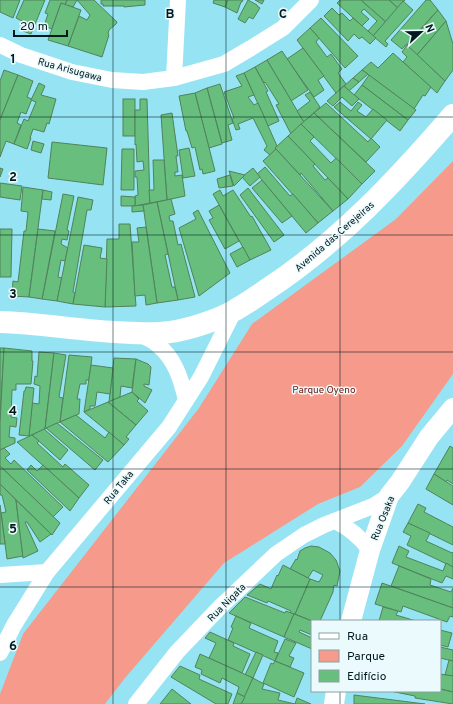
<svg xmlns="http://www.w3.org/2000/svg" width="453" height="704" font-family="Overpass,sans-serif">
  <rect width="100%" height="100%" fill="#96e4f3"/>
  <path fill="#f69a8b" d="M 453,161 L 453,374 L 402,446 L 360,487 L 318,504 L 224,563 L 125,678 L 105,704 L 0,704 L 0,694 L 23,634 L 199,408 L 252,324 L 396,219 Z"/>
  <g fill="#67be7d" stroke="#51825c">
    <path d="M 0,0 L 20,0 L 13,18 L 0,12 Z"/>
    <path d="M 24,0 L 45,0 L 31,34 L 23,31 L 26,23 L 16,18 Z"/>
    <path d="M 50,0 L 67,0 L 65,5 L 61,3 L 52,29 L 44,26 L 48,14 L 45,13 Z"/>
    <path d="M 67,0 L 94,0 L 117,22 L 116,24 L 109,30 L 108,34 L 109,35 L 102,57 L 68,46 L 79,16 L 87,20 L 90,15 L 77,0 L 73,7 L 65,5 Z"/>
    <path d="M 101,0 L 145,0 L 145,5 L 124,7 L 124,6 L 103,6 L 103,4 L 101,4 Z"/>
    <path d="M 214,0 L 228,0 L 225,7 L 213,3 Z"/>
    <path d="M 228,0 L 243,0 L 242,2 L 241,2 L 237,13 L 225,7 Z"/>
    <path d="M 248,0 L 257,5 L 257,6 L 260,8 L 253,19 L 249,17 L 245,23 L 238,19 Z"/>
    <path d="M 255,0 L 264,0 L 262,4 Z"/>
    <path d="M 340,0 L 361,0 L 386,22 L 373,36 L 368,31 L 377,21 L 364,9 L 361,12 L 369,19 L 362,26 L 337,3 Z"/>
    <path d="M 361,0 L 389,0 L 398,8 L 386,22 Z"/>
    <path d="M 389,0 L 405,0 L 398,8 Z"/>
    <path d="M 426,0 L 430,0 L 438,10 L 402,49 L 391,40 Z"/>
    <path d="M 403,1 L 413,10 L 385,41 L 388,44 L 386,47 L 373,36 Z"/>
    <path d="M 61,3 L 81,10 L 68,46 L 48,40 Z"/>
    <path d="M 332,8 L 339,15 L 342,13 L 350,21 L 353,18 L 376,38 L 370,44 L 362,37 L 359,39 L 354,34 L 348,41 L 324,16 Z"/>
    <path d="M 438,10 L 446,21 L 417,55 L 407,45 Z"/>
    <path d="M 321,18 L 358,56 L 345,68 L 310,28 Z"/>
    <path d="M 446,21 L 453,44 L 453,70 L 445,81 L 417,55 Z"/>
    <path d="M 310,28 L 319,38 L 316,42 L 327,57 L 331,54 L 342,69 L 338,73 L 346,84 L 336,93 L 297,40 Z"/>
    <path d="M 407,45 L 445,81 L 437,93 L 403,62 L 407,57 L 402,52 Z"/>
    <path d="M 303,48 L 324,76 L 318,80 L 324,90 L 314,97 L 287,59 Z"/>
    <path d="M 282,51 L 308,90 L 291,101 L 267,60 Z"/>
    <path d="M 393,53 L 431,87 L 425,96 L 423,95 L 414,109 L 362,70 L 371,62 L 378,68 Z"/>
    <path d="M 267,60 L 304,122 L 291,134 L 276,105 L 279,104 L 265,82 L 264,83 L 255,67 Z"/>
    <path d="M 255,67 L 268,91 L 266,92 L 279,121 L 268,126 L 244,73 Z"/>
    <path d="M 4,70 L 18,75 L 0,120 L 0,81 Z"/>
    <path d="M 362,70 L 368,74 L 359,82 L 353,78 Z"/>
    <path d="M 244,73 L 254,95 L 248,97 L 254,105 L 258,103 L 277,146 L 275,148 L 276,149 L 270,155 L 264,150 L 267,146 L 253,118 L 238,124 L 240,129 L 236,130 L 232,119 L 234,118 L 224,92 L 242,86 L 236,76 Z"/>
    <path d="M 18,75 L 33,81 L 27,97 L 32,99 L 26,114 L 21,112 L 17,123 L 21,125 L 14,144 L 6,141 L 0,157 L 0,120 Z"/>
    <path d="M 369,75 L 416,110 L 408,120 L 362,85 Z"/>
    <path d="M 353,78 L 359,82 L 349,91 L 344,86 Z"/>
    <path d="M 39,83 L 45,86 L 41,95 L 56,99 L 49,124 L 47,123 L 44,132 L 33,129 L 30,138 L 31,138 L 27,149 L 14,144 L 24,119 L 28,121 L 36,102 L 31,100 Z"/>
    <path d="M 220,84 L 233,123 L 228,125 L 232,140 L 222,143 L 207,88 Z"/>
    <path d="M 362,85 L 408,120 L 400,131 L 354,95 Z"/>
    <path d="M 344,86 L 359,99 L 352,106 L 342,97 L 333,106 L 327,101 Z"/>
    <path d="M 207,88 L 222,144 L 209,148 L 195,93 Z"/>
    <path d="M 310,92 L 320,107 L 304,122 L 297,111 L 310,101 L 305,95 Z"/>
    <path d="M 195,93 L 215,171 L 203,174 L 202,169 L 200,170 L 195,147 L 192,148 L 187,131 L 186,131 L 179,96 Z"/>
    <rect x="123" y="99" width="12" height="37"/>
    <path d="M 140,99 L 147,99 L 150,203 L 135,206 L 135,196 L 138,195 L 137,177 L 135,177 L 135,171 L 144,170 L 143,161 L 137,162 L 136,144 L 135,145 L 135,110 L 140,110 Z"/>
    <path d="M 340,102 L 351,111 L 358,102 L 362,105 L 357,111 L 366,117 L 373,109 L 387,120 L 371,139 L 334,107 Z"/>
    <path d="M 326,103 L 368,142 L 371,138 L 380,147 L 366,162 L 314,113 Z"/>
    <path d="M 172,113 L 178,156 L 176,156 L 178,172 L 175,172 L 175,176 L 182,175 L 185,196 L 167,200 L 161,115 Z"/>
    <path d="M 314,113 L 375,171 L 362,184 L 301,124 Z"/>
    <path d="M 301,124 L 314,137 L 310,141 L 331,163 L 336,158 L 362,184 L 348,199 L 288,136 Z"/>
    <path d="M 288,136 L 315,164 L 313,166 L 325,180 L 328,178 L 348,199 L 333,211 L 301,173 L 300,175 L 275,148 Z"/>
    <path d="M 33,141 L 44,144 L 41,153 L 31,150 Z"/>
    <path d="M 52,142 L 107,148 L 103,185 L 48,178 Z"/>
    <path d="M 189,148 L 195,176 L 183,178 L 179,150 Z"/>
    <path d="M 122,149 L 134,149 L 134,190 L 121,190 Z"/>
    <path d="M 276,149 L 333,211 L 318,223 L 263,161 Z"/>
    <path d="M 153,160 L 164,160 L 167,200 L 150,203 L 149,190 L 154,190 Z"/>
    <path d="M 265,167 L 290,196 L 293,194 L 318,223 L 306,233 L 257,174 Z"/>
    <path d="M 0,168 L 3,169 L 0,177 Z"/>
    <path d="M 253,168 L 260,177 L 250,186 L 242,177 Z"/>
    <path d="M 229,171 L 245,175 L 234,186 Z"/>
    <path d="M 230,175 L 233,186 L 219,188 L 217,179 Z"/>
    <path d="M 262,180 L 292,216 L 282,223 L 252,188 Z"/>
    <path d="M 0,183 L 22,186 L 20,200 L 0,197 Z"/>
    <path d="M 23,187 L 43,190 L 29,297 L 12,296 L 13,281 L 18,282 L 24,231 L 26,231 L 28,212 L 21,211 Z"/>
    <path d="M 248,188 L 284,235 L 274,242 L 240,195 Z"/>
    <path d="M 43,190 L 52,192 L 51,200 L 42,199 Z"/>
    <path d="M 220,190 L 223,196 L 233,190 L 251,217 L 252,216 L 271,250 L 250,260 L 213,194 Z"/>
    <path d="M 63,194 L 74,196 L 67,230 L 69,231 L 67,240 L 62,239 L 61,244 L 68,248 L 65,261 L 61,260 L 58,277 L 62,278 L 57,301 L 42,299 Z"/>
    <path d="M 121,196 L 135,197 L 135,206 L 121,206 Z"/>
    <path d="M 78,197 L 93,200 L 91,210 L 87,210 L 73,292 L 75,293 L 73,304 L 57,301 Z"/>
    <path d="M 171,199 L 175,214 L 169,216 L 170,221 L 173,221 L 178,245 L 181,244 L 195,297 L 178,300 L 157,202 Z"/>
    <path d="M 157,202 L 168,254 L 165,255 L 172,287 L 175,287 L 178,300 L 157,303 L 143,205 Z"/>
    <path d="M 143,205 L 144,211 L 132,212 L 132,206 Z"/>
    <path d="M 219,205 L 239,241 L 225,249 L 209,220 L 213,218 L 209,211 Z"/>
    <path d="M 198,210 L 230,273 L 199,296 L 179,228 L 196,219 L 193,213 Z"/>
    <path d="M 119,224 L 130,224 L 136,306 L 105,307 L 107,239 L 119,239 Z"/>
    <path d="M 146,227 L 157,303 L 146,305 L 145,295 L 135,296 L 132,242 L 139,242 L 137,228 Z"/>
    <path d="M 0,229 L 12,229 L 11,277 L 0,277 Z"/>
    <path d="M 38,229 L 55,231 L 42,299 L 29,297 Z"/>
    <path d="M 84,245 L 102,248 L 100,258 L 107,259 L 105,307 L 73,304 Z"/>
    <path d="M 243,247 L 250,260 L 237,267 L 230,254 Z"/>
    <path d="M 0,348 L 4,348 L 0,423 Z"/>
    <path d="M 4,348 L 32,351 L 32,361 L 33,361 L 31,384 L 16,384 L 16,390 L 12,390 L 11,417 L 17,418 L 16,427 L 10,426 L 9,437 L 15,438 L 15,443 L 0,450 L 0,423 Z"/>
    <path d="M 39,352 L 54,353 L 45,429 L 29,436 L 32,403 L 39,404 L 40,386 L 34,384 L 35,376 L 37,377 Z"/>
    <path d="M 54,353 L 66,355 L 59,397 L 63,398 L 60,422 L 45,429 Z"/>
    <path d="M 69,355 L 92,357 L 89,380 L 86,380 L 86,384 L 80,384 L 77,399 L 80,399 L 79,414 L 60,422 Z"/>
    <path d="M 114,358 L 136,359 L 132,388 L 121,386 L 120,397 L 109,402 Z"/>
    <path d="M 136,359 L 148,364 L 151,367 L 149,385 L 144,384 L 144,386 L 152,390 L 145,403 L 132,392 Z"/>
    <path d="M 91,365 L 113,368 L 110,394 L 97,392 L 95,406 L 90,406 L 90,409 L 84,412 Z"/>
    <path d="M 26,387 L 34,388 L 29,436 L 19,435 L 24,391 L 25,391 Z"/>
    <path d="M 132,392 L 139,399 L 137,401 L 148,411 L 136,425 L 108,402 Z"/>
    <path d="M 108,402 L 136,425 L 126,437 L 129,439 L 124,445 L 84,412 Z"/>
    <path d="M 76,415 L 105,438 L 109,432 L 124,445 L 108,462 L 60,422 Z"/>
    <path d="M 57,423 L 103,460 L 95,470 L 46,428 Z"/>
    <path d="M 44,429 L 68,450 L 60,460 L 32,435 Z"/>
    <path d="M 32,435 L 39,441 L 37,443 L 63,467 L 65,464 L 89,485 L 79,498 L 17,442 Z"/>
    <path d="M 450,446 L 453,448 L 453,484 L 447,480 L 446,482 L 434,474 Z"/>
    <path d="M 4,448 L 10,454 L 5,458 L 11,464 L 14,460 L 63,507 L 53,517 L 0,466 L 0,450 Z"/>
    <path d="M 31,465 L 37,471 L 43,465 L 79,498 L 70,511 L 27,470 Z"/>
    <path d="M 0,466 L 60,523 L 52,535 L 0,484 Z"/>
    <path d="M 434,474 L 453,486 L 453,505 L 426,489 Z"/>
    <path d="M 0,484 L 16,500 L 23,556 L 7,559 L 1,513 L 6,512 L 2,495 L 0,495 Z"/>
    <path d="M 16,500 L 51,534 L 40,542 L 27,522 L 25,522 L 38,551 L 23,558 Z"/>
    <path d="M 418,504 L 426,508 L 424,512 L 453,527 L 453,545 L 408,523 Z"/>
    <path d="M 0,505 L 5,544 L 0,544 Z"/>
    <path d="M 408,523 L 430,533 L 426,541 L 452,553 L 453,552 L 453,567 L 407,545 L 411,536 L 403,532 Z"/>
    <path d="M 311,546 L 319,547 L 330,553 L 336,560 L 340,571 L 337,586 L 334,585 L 333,592 L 320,621 L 312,621 L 295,614 L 310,579 L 319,582 L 323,575 L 313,570 L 308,578 L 290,569 L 296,559 L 297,560 L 300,551 L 305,548 Z"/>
    <path d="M 399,546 L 409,551 L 406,557 L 443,571 L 446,563 L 453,567 L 453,579 L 446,576 L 442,583 L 392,563 Z"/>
    <path d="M 283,565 L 310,579 L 295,614 L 290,613 L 291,611 L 268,601 L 267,603 L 247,595 L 260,584 L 271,589 L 277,575 L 278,576 Z"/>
    <path d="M 399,566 L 431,579 L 430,585 L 451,592 L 453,588 L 453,608 L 391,586 Z"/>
    <path d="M 382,583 L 453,608 L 453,617 L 450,616 L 447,622 L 403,606 L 401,612 L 375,604 Z"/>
    <path d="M 245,597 L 285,613 L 286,611 L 294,614 L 284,637 L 229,613 Z"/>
    <path d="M 383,607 L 398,611 L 396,615 L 416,621 L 379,621 Z"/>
    <path d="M 294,614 L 312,621 L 312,635 L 300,630 L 299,632 L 312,638 L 312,649 L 284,637 Z"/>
    <path d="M 236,616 L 251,623 L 249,628 L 278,641 L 274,652 L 278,653 L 275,661 L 228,640 L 233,628 L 231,627 Z"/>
    <path d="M 440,630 L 452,633 L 448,647 L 440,645 Z"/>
    <path d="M 210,632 L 234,643 L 233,646 L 250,654 L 242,673 L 209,658 L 216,643 L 205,638 Z"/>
    <path d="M 285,639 L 296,643 L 289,656 L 294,658 L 290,667 L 275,661 Z"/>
    <path d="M 440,647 L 453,650 L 453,661 L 440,658 Z"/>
    <path d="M 256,652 L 263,655 L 253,678 L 245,675 Z"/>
    <path d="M 200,654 L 253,678 L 245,697 L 237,693 L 239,687 L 222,678 L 220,683 L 201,674 L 202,670 L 195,667 Z"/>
    <path d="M 449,660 L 453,661 L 453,676 L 445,675 Z"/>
    <path d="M 275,661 L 304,673 L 294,697 L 263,683 L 271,663 L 273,664 Z"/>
    <path d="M 180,666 L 200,675 L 199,679 L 232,694 L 228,704 L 216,704 L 171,677 Z"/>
    <path d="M 440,674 L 453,676 L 453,692 L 440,689 Z"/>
    <path d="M 253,678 L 264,684 L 262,689 L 280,693 L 278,700 L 295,704 L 297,698 L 311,704 L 241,704 Z"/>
    <path d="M 172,689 L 191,704 L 160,704 Z"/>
    <path d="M 440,689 L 453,692 L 453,704 L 415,698 L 415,696 L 390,691 L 440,691 Z"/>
    <path d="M 237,693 L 245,697 L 241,704 L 233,704 Z"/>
    <path d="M 354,695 L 425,704 L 354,704 Z"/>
  </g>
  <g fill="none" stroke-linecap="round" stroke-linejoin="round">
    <g stroke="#fff" stroke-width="16">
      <path d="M 0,45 L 21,55 L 72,72 L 112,80 L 143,82 L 174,78 L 224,64 L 251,48 L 283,28 L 311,0"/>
      <path d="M 174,78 L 178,0"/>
      <path d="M 139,334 C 145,337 153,340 158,345 C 175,359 181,379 186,400"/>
      <path d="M 335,521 C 350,528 360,537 370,550"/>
      <path d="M 0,575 L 47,572"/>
      <path d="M 0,653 L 14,625 L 47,572 L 169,427 L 201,377 L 234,311"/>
      <path d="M 136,704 L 177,652 L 220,607 L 276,554 L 304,535 L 324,525 L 373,506 L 389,496"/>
    </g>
    <g stroke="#fff" stroke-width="20">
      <path d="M 351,621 L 370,550 L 389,496 L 400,482 L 429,437 L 453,408"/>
      <path d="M 334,704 L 336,691"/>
    </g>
    <path stroke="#fff" stroke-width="22" d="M 0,322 C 38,323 76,330 115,332 C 137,333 160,335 181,330 C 196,327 222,318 235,310 C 246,304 256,297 266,290 C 338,243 397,180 453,115"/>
  </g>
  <path fill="none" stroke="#02191d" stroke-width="1" stroke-opacity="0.55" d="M 113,0 L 113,704M 226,0 L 226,704M 340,0 L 340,621M 0,117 L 453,117M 0,235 L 453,235M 0,352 L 453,352M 0,469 L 453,469M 0,587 L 453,587M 340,691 L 340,704"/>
  <g text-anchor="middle" stroke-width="3" stroke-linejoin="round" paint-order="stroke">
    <g font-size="10" fill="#02191d" stroke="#ebfafc">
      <text transform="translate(70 69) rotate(15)" y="4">Rua Arisugawa</text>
      <text transform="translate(334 236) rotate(-41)" y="4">Avenida das Cerejeiras</text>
      <text transform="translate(118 487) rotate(-50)" y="4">Rua Taka</text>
      <text transform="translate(382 518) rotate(-68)" y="4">Rua Osaka</text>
      <text transform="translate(226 602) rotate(-45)" y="4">Rua Nigata</text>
    </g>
    <g font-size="10" fill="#71170d" stroke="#ebfafc">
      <text x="324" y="393">Parque Oyeno</text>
    </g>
  </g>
  <g font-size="13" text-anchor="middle" font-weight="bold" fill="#02191d" stroke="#ebfafc" stroke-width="3" stroke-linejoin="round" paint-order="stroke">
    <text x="170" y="18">B</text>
    <text x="283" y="18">C</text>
    <text x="13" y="63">1</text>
    <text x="13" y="181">2</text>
    <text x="13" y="298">3</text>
    <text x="13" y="415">4</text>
    <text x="13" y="533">5</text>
    <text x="13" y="650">6</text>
  </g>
  <rect x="311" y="620" width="130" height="72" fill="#ebfafc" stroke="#8ea0a3"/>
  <rect x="319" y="633" width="20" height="6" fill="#ffffff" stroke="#8ea0a3"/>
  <text x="347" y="640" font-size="12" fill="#02191d">Rua</text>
  <rect x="319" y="650" width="20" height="12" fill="#f69a8b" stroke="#8ea0a3"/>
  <text x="347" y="660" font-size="12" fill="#02191d">Parque</text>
  <rect x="319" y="670" width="20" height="12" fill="#67be7d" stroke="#8ea0a3"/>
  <text x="347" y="680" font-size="12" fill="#02191d">Edifício</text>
  <g transform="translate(421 32) rotate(68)" stroke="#ebfafc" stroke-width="3" paint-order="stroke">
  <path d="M0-3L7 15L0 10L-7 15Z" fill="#02191d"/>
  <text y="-6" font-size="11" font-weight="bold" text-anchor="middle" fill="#02191d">N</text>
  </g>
  <path d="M14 30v6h53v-6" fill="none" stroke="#02191d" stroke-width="2"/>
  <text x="20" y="30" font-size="12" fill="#02191d" stroke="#ebfafc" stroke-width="3" paint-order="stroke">20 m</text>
</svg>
